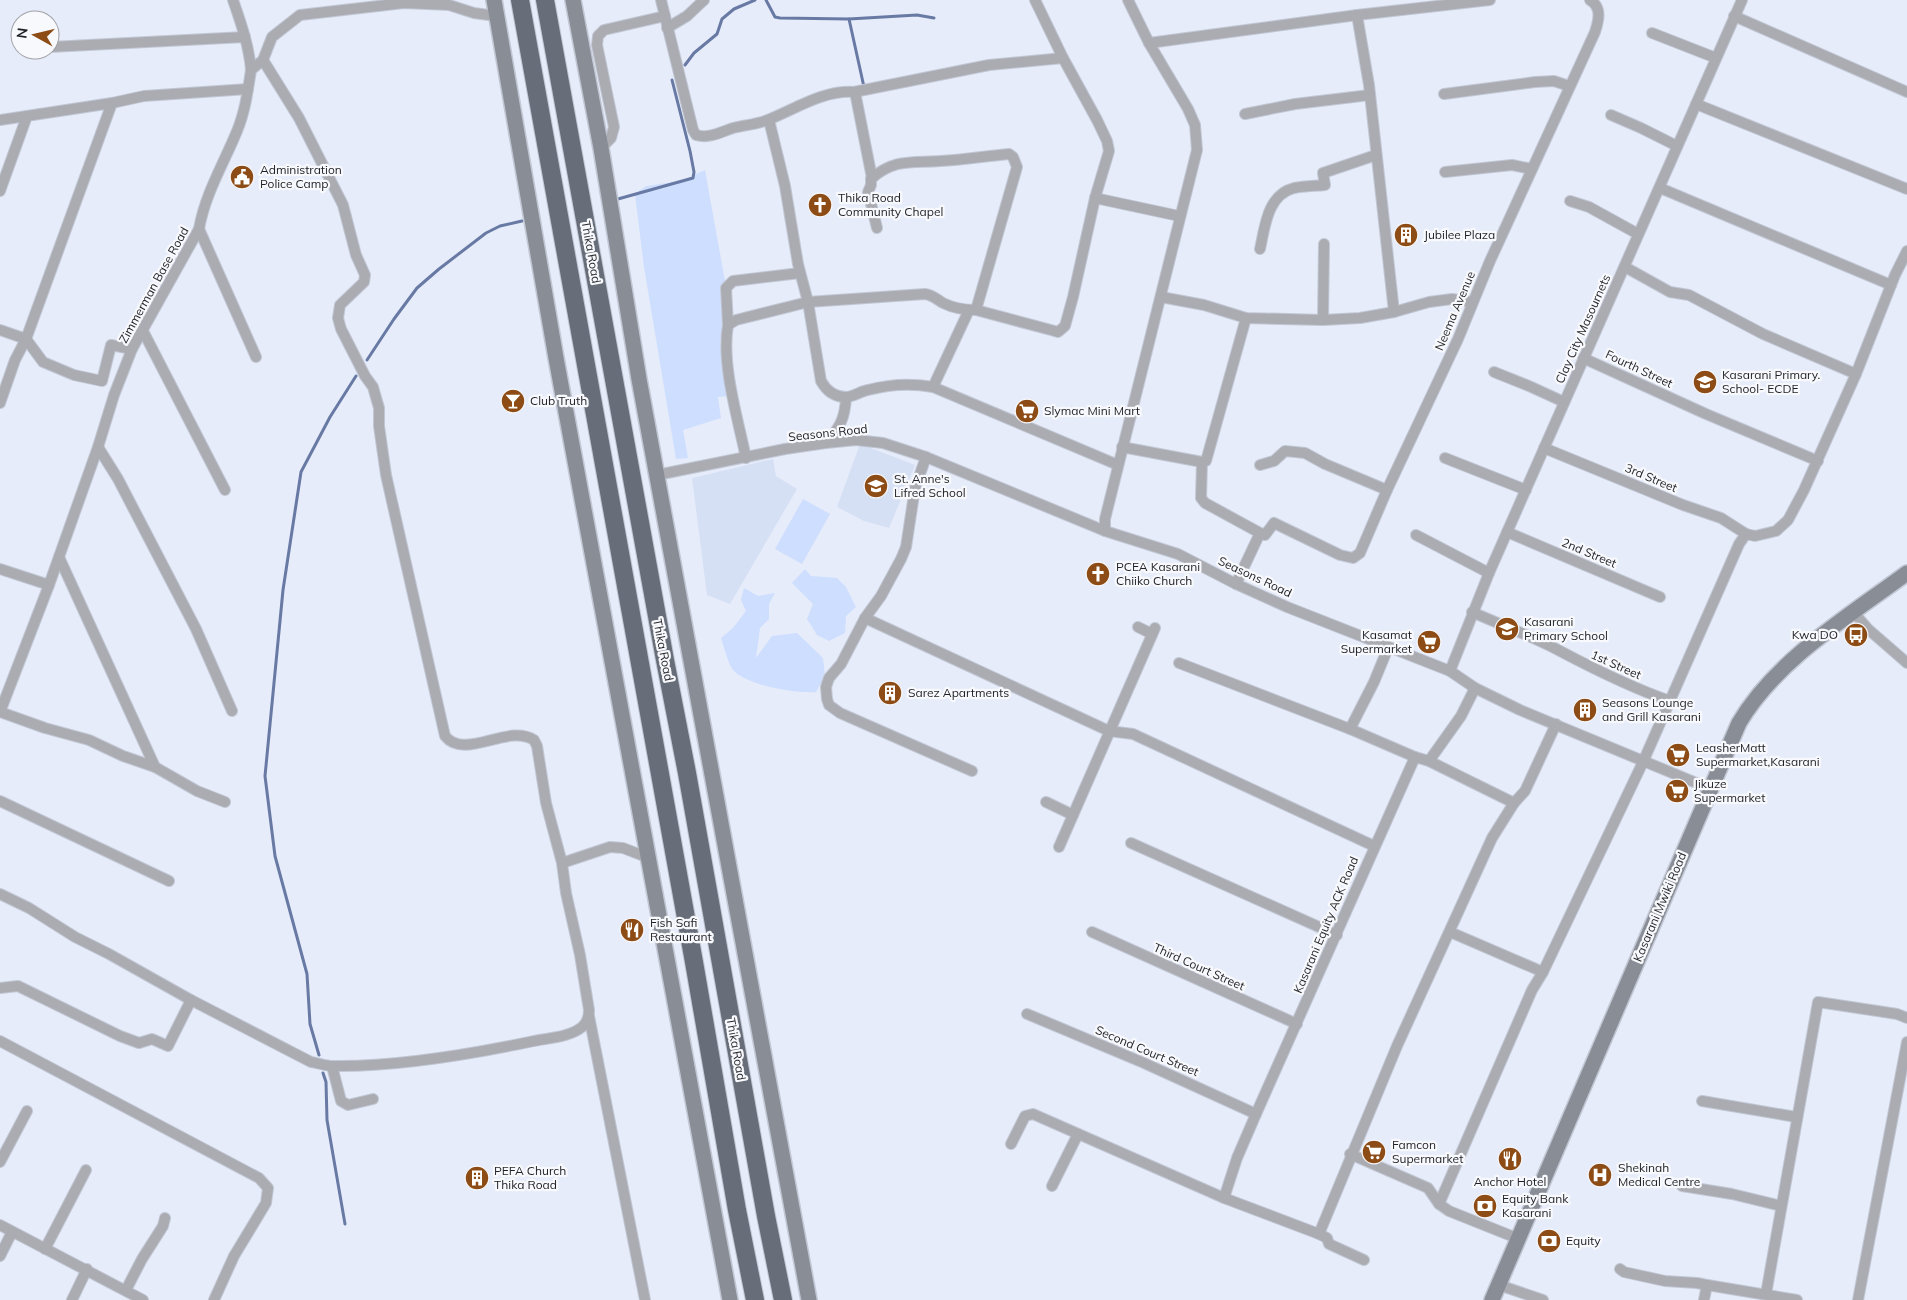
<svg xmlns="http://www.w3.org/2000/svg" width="1907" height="1300" font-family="Mulish,sans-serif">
  <rect width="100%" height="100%" fill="#e6ecfa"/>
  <g fill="#d6e0f5">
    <path d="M 860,444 L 915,465 L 889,528 L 864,521 L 837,507 Z"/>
    <path d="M 773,459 L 776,476 L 797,489 L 730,604 L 707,595 L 692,478 Z"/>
  </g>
  <g fill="#cedefe">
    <path d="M 705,170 L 730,309 L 720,342 L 729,396 L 718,397 L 721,418 L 683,430 L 688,458 L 676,459 L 644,267 L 635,194 L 646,186 L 681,181 Z"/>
    <path d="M 803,499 L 830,514 L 802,564 L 775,549 Z"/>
    <path d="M 805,569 L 811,576 L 837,578 L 846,587 L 856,607 L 846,616 L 845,633 L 829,641 L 817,635 L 807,619 L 813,604 L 792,583 Z"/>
    <path d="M 744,588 L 758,596 L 775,593 L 769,604 L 769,619 L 760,628 L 756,658 L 772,636 L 797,633 L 823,658 L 825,676 L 816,692 C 797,694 741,685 731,667 C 727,659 724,647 721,638 L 733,628 L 746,611 L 741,600 Z"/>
  </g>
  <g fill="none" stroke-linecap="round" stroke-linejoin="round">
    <g stroke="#687aa4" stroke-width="3">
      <path d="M 766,0 L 775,17 L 780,18 L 849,19 L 864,87"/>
      <path d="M 849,19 L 917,15 L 934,18"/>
      <path d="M 685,65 L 694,53 L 717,34 L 722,19 L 734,9 L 755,0"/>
      <path d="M 618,199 L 693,178 L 694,172 L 690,151 L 672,80"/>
      <path d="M 367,360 L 394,319 L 417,288 L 439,269 L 486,233 L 500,226 L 522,221"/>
      <path d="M 319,1055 L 310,1024 L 307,974 L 275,856 L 265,776 L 283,590 L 301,472 L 330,417 L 356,376"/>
      <path d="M 323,1073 L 326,1082 L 327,1120 L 345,1224"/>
    </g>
    <g stroke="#c2c7d4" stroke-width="12">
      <g id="minor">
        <path d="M 233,0 C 241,23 249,46 251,70"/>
        <path d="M 661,0 L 693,130 L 696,135 C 709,139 721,132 733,128 C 745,125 759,124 770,119 C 797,108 824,90 854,92 L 989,65 L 1063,58"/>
        <path d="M 1357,15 L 1369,85 L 1394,312"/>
        <path d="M 1734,16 L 1907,92"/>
        <path d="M 667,28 L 687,16 L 704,0"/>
        <path d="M 1652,33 L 1716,58"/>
        <path d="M 1149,43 L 1357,15 L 1490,0"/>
        <path d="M 50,47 L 245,37"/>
        <path d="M 263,60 L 299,118 L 343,205 L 356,255 L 365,275 L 364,282 L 340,305 L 338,318 L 341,329 L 365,376 L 373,387 L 379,408 L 379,426 L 386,475 L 445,736 C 465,761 508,723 534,740 L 537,746 L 546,803 L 562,863"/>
        <path d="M 855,92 L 872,178"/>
        <path d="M 1444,94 L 1535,82 L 1554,81 L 1569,86"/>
        <path d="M 1696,104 L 1907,189"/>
        <path d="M 1245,114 L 1295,104 L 1370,95"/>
        <path d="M 1611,115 L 1641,128 L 1677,146"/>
        <path d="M 0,120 L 112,103 L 144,96 L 248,89"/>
        <path d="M 769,120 L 785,186 L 798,264 L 808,302 L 821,381 C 826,390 834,397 846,397 C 853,397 861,391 868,390 C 890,384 911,383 933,387 L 1118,465"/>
        <path d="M 601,148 L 611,138 L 614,127 L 597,45 L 598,36 L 604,30 L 665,16"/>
        <path d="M 1445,172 L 1512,165 L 1532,169"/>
        <path d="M 1660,188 L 1891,285"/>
        <path d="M 0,191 L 27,116"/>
        <path d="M 1095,198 L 1179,216"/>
        <path d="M 1570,201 L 1589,207 L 1638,234"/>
        <path d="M 877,228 L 868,192 L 871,185 L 871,179 C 894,158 913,163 940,161 C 963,160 986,156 1009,154 L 1013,157 L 1017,167 L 976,310 L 1051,330 L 1058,332 L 1065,326 L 1073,297 L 1095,198 L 1109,151 L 1107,141 L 1097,120 L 1063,58 L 1035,0"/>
        <path d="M 199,229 L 256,357"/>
        <path d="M 1260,249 C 1265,227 1267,195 1294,188 C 1304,186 1315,186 1325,185 L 1323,173 L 1376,155"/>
        <path d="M 1625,267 L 1670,292 L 1689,295 L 1763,334 L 1856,374"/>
        <path d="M 1161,297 L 1204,305 L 1246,318 L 1323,320 L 1360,318 L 1394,312 L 1429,302 L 1452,299 L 1472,302"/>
        <path d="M 1246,318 L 1206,461 L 1202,462 L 1201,498 L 1205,503 L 1260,533 L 1265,535 L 1274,523 L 1340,555 L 1353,558 L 1360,553 L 1387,490 L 1458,339 L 1490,261 L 1595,32 C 1599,20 1602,7 1590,0"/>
        <path d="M 1323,320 L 1324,244"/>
        <path d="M 728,325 L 726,288 L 733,281 L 800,273"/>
        <path d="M 0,330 L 26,339 L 43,362 L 74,375 L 102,381 L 111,345 L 132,349"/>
        <path d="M 143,331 L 225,490"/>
        <path d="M 1583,358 L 1706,414 L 1818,461"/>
        <path d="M 1494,372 L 1529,386 L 1564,402"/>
        <path d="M 933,387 L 969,310"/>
        <path d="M 0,403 L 15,360 L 26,339 L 112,103"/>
        <path d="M 826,443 C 840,427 845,419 846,397"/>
        <path d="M 98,447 L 118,479 L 196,629 L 232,711"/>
        <path d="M 1122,447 L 1202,462"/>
        <path d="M 1544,448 L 1683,505 L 1721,518 L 1746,534"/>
        <path d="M 926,457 L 915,488 L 906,547 L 901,559 L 881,596 L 865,618 L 841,664 L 829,678 L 826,687 L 827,699 L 829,705 L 840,713 L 972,771"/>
        <path d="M 746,458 C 738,419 721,364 728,325 L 736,320 L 808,302 L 925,294 C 933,295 936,299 943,303 C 953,308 965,310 976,310"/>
        <path d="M 1445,458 L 1526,490"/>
        <path d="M 1260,465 L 1274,461 L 1285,451 L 1305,453 L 1325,464 L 1387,490"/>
        <path d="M 657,475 L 785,449 L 826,443 L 856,440 L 883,443 L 926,457 L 1105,531 L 1178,554 L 1236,584 L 1287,607 L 1450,671 L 1475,688 L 1520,710 L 1711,789"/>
        <path d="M 1105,531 L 1105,519 L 1197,150 L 1195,125 L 1188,109 L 1149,43 L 1128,0"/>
        <path d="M 1507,532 L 1660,597"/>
        <path d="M 1416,535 L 1489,573"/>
        <path d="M 59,557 L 155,767"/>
        <path d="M 0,569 L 49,585"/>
        <path d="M 1236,584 L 1260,533"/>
        <path d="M 1472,612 C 1501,625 1532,636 1560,651 C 1596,670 1632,688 1670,701"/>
        <path d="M 1854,613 L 1868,629 L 1907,663"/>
        <path d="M 865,618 L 1109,731 L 1133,734 L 1374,846"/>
        <path d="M 1138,627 L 1152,634"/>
        <path d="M 1179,663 L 1350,729 L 1374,682 L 1388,648"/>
        <path d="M 1450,671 L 1489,573 L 1742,0"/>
        <path d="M 0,712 L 49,585 L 98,447 L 114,395 L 132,349 L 199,229 C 205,194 224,163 237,131 C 245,112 248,90 251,70 L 263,60 L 272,37 L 300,15 L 404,3 L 449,5 L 474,13 L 496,16"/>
        <path d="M 0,712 L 45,728 L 89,740 L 123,756 L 155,767 L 197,791 L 225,802"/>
        <path d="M 1350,729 L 1415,757"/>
        <path d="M 0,801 L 169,881"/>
        <path d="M 1046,802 L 1073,815"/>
        <path d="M 1514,803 L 1525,791 L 1556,724"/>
        <path d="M 1131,843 L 1337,935"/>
        <path d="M 1059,847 L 1155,628"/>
        <path d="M 0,894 L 29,908 L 75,937 L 109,954 L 191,1000 L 311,1062 C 318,1063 326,1066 333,1066 C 397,1067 472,1054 534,1041 C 549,1038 570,1037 582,1027 C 587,1023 589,1016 589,1010 L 580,955 L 566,893 L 562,863 L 610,847 L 623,848 L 649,858"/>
        <path d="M 1092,932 L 1297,1024"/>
        <path d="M 1450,932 L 1543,972"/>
        <path d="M 0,988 L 18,986 L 120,1036 L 139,1043 L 152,1039 L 168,1046 L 191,1000"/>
        <path d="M 1027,1014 L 1144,1063 L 1256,1114"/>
        <path d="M 589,1016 L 645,1300"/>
        <path d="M 0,1041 L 259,1178 L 268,1188 L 266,1203 L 234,1256 L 214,1300"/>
        <path d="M 332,1066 L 341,1101 L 348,1105 L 373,1099"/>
        <path d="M 1702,1101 L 1796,1117"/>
        <path d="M 1011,1144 L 1025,1116 L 1033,1114 L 1224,1198 L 1319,1234 L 1327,1238 L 1329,1244 L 1364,1260"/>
        <path d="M 1350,1154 L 1428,1188 L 1439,1204 L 1449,1211 L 1519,1239"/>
        <path d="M 0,1162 L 27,1111"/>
        <path d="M 1052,1186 L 1078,1134"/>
        <path d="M 1682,1186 L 1732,1194 L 1781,1206"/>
        <path d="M 1224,1198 L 1237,1158 L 1256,1114 L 1415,757 L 1429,761 L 1461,716 L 1475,688"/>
        <path d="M 1439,1204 L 1532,990 L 1543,972 L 1643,762 L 1739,544 L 1746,534 L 1755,536 L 1776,531 L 1788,520 L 1804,490 L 1856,374 L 1895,275 L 1907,251"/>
        <path d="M 0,1225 L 143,1300"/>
        <path d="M 1319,1234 L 1397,1046 L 1492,838 L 1514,803 L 1429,761"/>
        <path d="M 45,1249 L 86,1170"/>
        <path d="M 0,1256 L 12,1232"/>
        <path d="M 1620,1269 L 1624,1272 L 1665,1281 L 1697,1283 L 1707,1285"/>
        <path d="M 1499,1285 L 1543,1300"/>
        <path d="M 126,1290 L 142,1259 L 163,1226 L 165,1218"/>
        <path d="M 1766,1294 L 1818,1002 L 1897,1014 L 1907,1018"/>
        <path d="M 72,1300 L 87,1269"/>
        <path d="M 1704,1300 L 1707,1285 L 1797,1300"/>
        <path d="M 1858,1300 L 1907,1042"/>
      </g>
    </g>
    <g stroke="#c2c7d4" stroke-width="18">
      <g id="secondary">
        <path d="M 494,0 L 556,358 L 730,1300"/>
        <path d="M 573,0 L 601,148 L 639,379 L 809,1300"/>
        <path d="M 1492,1300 L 1739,723 C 1776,660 1849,616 1907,573"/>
      </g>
    </g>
    <g stroke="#c2c7d4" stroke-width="20">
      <g id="trunk">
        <path d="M 520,0 L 694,962 L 737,1210 L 755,1300"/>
        <path d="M 545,0 L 665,660 L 687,773 L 766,1216 L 783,1300"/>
      </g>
    </g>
    <use href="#minor" stroke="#aaacb2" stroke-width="10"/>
    <use href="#secondary" stroke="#898d96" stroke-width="15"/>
    <use href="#trunk" stroke="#686e79" stroke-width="18"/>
  </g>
  <defs>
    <g id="civic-disc" transform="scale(1.25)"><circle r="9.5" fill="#8d4c16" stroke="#f8f9fc"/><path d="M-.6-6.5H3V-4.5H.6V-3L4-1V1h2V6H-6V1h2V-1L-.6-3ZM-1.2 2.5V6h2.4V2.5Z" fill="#fff"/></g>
    <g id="church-disc" transform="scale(1.25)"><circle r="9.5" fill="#8d4c16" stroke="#f8f9fc"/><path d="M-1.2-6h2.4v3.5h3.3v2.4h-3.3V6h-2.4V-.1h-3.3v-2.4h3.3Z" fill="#fff"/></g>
    <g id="building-disc" transform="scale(1.25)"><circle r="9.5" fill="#8d4c16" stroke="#f8f9fc"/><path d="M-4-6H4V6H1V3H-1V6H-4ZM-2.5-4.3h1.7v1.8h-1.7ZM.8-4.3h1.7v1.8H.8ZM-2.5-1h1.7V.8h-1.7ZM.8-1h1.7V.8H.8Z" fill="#fff"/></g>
    <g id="school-disc" transform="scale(1.25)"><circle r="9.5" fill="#8d4c16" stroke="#f8f9fc"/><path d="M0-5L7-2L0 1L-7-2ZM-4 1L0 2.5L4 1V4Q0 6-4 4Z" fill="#fff"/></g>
    <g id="bar-disc" transform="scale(1.25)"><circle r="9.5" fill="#8d4c16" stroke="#f8f9fc"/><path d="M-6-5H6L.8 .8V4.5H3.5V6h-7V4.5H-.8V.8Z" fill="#fff"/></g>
    <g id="supermarket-disc" transform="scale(1.25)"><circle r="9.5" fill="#8d4c16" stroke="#f8f9fc"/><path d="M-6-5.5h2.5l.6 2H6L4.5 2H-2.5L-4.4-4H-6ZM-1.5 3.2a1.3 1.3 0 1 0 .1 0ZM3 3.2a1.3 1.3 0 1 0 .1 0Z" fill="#fff"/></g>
    <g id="bus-disc" transform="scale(1.25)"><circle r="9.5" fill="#8d4c16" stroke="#f8f9fc"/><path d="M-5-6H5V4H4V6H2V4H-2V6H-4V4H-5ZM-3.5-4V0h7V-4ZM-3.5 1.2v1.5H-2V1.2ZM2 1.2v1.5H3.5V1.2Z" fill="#fff"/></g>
    <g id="restaurant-disc" transform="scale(1.25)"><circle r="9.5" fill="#8d4c16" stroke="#f8f9fc"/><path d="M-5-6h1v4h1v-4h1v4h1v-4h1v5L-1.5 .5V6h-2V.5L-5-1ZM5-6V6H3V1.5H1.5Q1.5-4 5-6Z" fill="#fff"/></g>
    <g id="hospital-disc" transform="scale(1.25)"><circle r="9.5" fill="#8d4c16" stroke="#f8f9fc"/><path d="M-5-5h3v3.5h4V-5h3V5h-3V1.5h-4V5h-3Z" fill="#fff"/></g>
    <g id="bank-disc" transform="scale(1.25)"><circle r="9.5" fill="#8d4c16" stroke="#f8f9fc"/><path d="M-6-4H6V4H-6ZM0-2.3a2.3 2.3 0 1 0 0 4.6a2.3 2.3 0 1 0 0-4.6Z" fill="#fff"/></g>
  </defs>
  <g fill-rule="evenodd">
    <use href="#civic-disc" x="242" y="177"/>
    <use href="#church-disc" x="820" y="205"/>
    <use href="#building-disc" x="1406" y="235"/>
    <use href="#school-disc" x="1705" y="382"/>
    <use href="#bar-disc" x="513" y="401"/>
    <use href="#supermarket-disc" x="1027" y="411"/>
    <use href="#school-disc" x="876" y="486"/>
    <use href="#church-disc" x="1098" y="574"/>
    <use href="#school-disc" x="1507" y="629"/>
    <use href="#bus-disc" x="1856" y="635"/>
    <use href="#supermarket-disc" x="1429" y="642"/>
    <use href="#building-disc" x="890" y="693"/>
    <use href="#building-disc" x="1585" y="710"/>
    <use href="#supermarket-disc" x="1678" y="755"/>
    <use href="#supermarket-disc" x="1677" y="791"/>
    <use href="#restaurant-disc" x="632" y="930"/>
    <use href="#supermarket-disc" x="1374" y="1152"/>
    <use href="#restaurant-disc" x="1510" y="1159"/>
    <use href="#hospital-disc" x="1600" y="1175"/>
    <use href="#building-disc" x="477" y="1178"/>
    <use href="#bank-disc" x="1485" y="1206"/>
    <use href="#bank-disc" x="1549" y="1241"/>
  </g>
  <g text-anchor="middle" stroke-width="4.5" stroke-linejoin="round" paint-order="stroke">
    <g font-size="12" fill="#1e2025" stroke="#f8f9fc" text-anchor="start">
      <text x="260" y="174">Administration<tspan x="260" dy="14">Police Camp</tspan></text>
      <text x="838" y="202">Thika Road<tspan x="838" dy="14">Community Chapel</tspan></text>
      <text x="1424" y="239">Jubilee Plaza</text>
      <text x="1722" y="379">Kasarani Primary.<tspan x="1722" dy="14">School- ECDE</tspan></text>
      <text x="530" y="405">Club Truth</text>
      <text x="1044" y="415">Slymac Mini Mart</text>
      <text x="894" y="483">St. Anne's<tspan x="894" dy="14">Lifred School</tspan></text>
      <text x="1116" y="571">PCEA Kasarani<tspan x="1116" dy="14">Chiiko Church</tspan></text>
      <text x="1524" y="626">Kasarani<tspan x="1524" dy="14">Primary School</tspan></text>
      <text x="1412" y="639" text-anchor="end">Kasamat<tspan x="1412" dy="14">Supermarket</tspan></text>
      <text x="1838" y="639" text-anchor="end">Kwa DO</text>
      <text x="908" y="697">Sarez Apartments</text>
      <text x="1602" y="707">Seasons Lounge<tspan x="1602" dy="14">and Grill Kasarani</tspan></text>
      <text x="1696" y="752">LeasherMatt<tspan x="1696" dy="14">Supermarket,Kasarani</tspan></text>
      <text x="1694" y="788">Jikuze<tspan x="1694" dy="14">Supermarket</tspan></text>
      <text x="650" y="927">Fish Safi<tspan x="650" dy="14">Restaurant</tspan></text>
      <text x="1392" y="1149">Famcon<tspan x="1392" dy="14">Supermarket</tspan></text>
      <text x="1618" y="1172">Shekinah<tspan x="1618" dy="14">Medical Centre</tspan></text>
      <text x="494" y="1175">PEFA Church<tspan x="494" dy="14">Thika Road</tspan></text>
      <text x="1510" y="1186" text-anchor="middle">Anchor Hotel</text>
      <text x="1502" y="1203">Equity Bank<tspan x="1502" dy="14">Kasarani</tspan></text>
      <text x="1566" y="1245">Equity</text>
    </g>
    <g font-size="12" fill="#1e2025" stroke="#f8f9fc">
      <text transform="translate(591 252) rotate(80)" y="4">Thika Road</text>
      <text transform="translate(154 285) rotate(-61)" y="4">Zimmerman Base Road</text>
      <text transform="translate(1455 311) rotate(-67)" y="4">Neema Avenue</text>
      <text transform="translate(1583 329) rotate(-66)" y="4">Clay City Masournets</text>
      <text transform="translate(1639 369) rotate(25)" y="4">Fourth Street</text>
      <text transform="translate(828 433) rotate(-6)" y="4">Seasons Road</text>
      <text transform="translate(1651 478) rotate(23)" y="4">3rd Street</text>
      <text transform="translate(1589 553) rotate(23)" y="4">2nd Street</text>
      <text transform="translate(1255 577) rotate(25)" y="4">Seasons Road</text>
      <text transform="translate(663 650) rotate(79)" y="4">Thika Road</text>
      <text transform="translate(1616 665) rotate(24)" y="4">1st Street</text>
      <text transform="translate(1660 907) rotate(-67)" y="4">Kasarani Mwiki Road</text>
      <text transform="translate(1326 925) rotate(-67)" y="4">Kasarani Equity ACK Road</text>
      <text transform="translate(1199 967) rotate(24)" y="4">Third Court Street</text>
      <text transform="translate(736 1049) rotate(80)" y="4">Thika Road</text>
      <text transform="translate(1147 1051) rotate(23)" y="4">Second Court Street</text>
    </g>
  </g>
  <g transform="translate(35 35) rotate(278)"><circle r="24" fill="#f8f9fc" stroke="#a1a2a6"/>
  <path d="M0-4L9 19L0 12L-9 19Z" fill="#8d4c16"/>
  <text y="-8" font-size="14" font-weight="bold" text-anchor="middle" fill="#1e2025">N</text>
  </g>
</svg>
